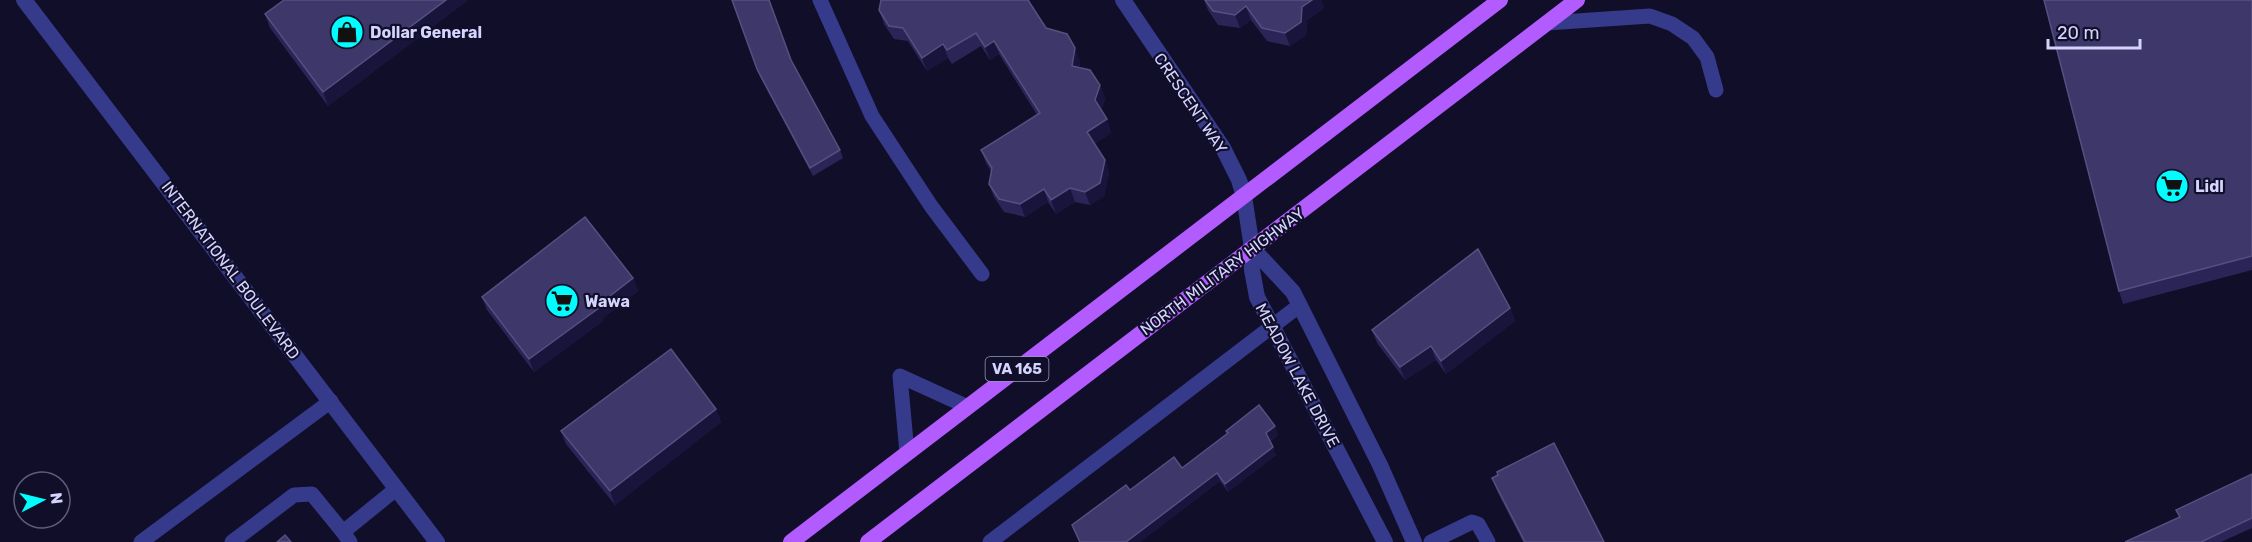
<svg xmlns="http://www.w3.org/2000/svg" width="2252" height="542" font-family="Rubik,sans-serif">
  <rect width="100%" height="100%" fill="#100e28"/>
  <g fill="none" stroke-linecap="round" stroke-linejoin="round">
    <g stroke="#353a8a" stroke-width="15">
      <path d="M 820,0 L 872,116 L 931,206 L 982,274"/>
      <path d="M 1547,23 L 1650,16 L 1672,24 L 1693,38 L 1707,57 L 1716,90"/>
      <path d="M 907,453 L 900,376 L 968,407"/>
      <path d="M 141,542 L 331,401"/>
      <path d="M 232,542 L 294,495 L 312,494 L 343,532"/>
      <path d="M 350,542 L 343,532 L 396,489"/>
      <path d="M 990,542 L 1300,305"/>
      <path d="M 1431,542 L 1472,522 L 1478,524 L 1488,542"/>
    </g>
    <g stroke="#353a8a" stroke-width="16">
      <path d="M 24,0 L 437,542"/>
      <path d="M 1123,0 L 1223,148 L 1239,180 L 1244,196 L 1252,248 L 1252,270 L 1257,297 L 1385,542"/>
      <path d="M 1252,248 L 1293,292 L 1380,465 L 1414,542"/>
    </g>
    <g stroke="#b25bff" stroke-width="16">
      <path d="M 791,542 L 1500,0"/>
      <path d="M 868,542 L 1577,0"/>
    </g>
  </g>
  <g fill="#2b2557">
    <path d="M 284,0 L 468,0 L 328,106 L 270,28 L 265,14 Z"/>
    <path d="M 732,0 L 791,60 L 840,150 L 843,158 L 813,176 L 760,77 Z"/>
    <path d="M 1029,0 L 1031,5 L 1046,28 L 1075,48 L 1080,62 L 1079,68 L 1100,85 L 1105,99 L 1101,110 L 1107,119 L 1111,133 L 1094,144 L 1105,160 L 1109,173 L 1104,196 L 1090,205 L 1075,202 L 1056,214 L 1048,202 L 1025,217 L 1004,212 L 994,197 L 989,184 L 992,173 L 986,163 L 981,150 L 1037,115 L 999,54 L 990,60 L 981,46 L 952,64 L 948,58 L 927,71 L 908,41 L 894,39 L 884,24 L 879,10 Z"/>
    <path d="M 1204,0 L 1321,0 L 1324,8 L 1307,20 L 1306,35 L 1290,46 L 1267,41 L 1251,20 L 1240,28 L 1218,25 L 1208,10 Z"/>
    <path d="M 2252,0 L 2252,270 L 2123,304 L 2119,291 Z"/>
    <path d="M 633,278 L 638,291 L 603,318 L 603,321 L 534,372 L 487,310 L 482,297 Z"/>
    <path d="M 1510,308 L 1515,321 L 1446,374 L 1436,360 L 1405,380 L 1377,343 L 1372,330 Z"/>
    <path d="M 716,409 L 721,422 L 615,505 L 566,444 L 561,431 Z"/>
    <path d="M 1226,431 L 1278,435 L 1270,441 L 1276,455 L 1228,492 L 1220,481 L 1140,542 L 1079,542 L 1072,525 L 1130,490 L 1182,468 L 1227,434 Z"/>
    <path d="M 2252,474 L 2252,528 L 2221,542 L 2125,542 L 2179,517 L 2176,510 Z"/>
    <path d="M 1492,478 L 1604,542 L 1523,542 L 1497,491 Z"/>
  </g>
  <g fill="#18143c">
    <path d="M 446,0 L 468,0 L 328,106 L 323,92 Z"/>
    <path d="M 1312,0 L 1321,0 L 1324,8 L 1307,20 L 1306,35 L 1290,46 L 1285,33 L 1302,7 Z"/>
    <path d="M 1246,6 L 1251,20 L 1240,28 L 1235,15 Z"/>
    <path d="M 994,41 L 999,54 L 990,60 L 985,47 Z"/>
    <path d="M 943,44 L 948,58 L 927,71 L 922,58 Z"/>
    <path d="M 1075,48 L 1080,62 L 1077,79 L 1072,66 Z"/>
    <path d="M 1100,85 L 1105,99 L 1099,114 L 1095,100 Z"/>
    <path d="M 1107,119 L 1111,133 L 1092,145 L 1087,132 Z"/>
    <path d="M 1105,160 L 1109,173 L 1104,196 L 1090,205 L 1085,192 Z"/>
    <path d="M 1070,188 L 1075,202 L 1056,214 L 1051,200 Z"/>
    <path d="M 1044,189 L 1048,202 L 1025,217 L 1020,204 Z"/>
    <path d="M 633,278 L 638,291 L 603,318 L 603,321 L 534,372 L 529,359 Z"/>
    <path d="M 1510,308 L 1515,321 L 1446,374 L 1441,361 Z"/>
    <path d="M 1431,346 L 1436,360 L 1405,380 L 1400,367 Z"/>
    <path d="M 716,409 L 721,422 L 615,505 L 610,491 Z"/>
    <path d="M 1275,426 L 1278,435 L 1269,441 L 1266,433 Z"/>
    <path d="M 1273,447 L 1276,455 L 1228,492 L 1225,484 Z"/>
    <path d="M 1217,473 L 1220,481 L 1140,542 L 1126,542 Z"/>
  </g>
  <g fill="#3d3869" stroke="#555080" stroke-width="1.5">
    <path d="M 284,0 L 446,0 L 323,92 L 265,14 Z"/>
    <path d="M 732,0 L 769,0 L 791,60 L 840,150 L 810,168 L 757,69 Z"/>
    <path d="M 881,0 L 1028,0 L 1046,28 L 1067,34 L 1075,48 L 1072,66 L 1090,70 L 1100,85 L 1095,100 L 1107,119 L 1087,132 L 1105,160 L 1100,183 L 1085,192 L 1070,188 L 1051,200 L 1044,189 L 1020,204 L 999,199 L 989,184 L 992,168 L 981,150 L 1040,113 L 994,41 L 985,47 L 976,33 L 947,50 L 943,44 L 922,58 L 903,28 L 889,26 L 879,10 Z"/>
    <path d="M 1205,0 L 1312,0 L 1302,7 L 1301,22 L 1285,33 L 1262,28 L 1246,6 L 1235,15 L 1213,11 Z"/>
    <path d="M 2044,0 L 2252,0 L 2252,256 L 2119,291 Z"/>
    <path d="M 585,217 L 633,278 L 597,306 L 599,308 L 529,359 L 482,297 Z"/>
    <path d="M 1478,249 L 1510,308 L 1441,361 L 1431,346 L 1400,367 L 1372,330 Z"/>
    <path d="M 671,349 L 716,409 L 610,491 L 561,431 Z"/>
    <path d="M 1259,405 L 1275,426 L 1266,433 L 1273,447 L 1225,484 L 1217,473 L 1126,542 L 1080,542 L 1072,525 L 1126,485 L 1130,490 L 1174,457 L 1182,468 L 1228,433 L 1226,431 Z"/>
    <path d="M 1554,443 L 1604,542 L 1525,542 L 1492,478 L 1498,475 L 1497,472 Z"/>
    <path d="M 2252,474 L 2252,518 L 2201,542 L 2125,542 L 2180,517 L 2176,510 Z"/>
    <path d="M 285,535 L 291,542 L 277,542 Z"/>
  </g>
  <defs>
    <g id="shop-disc" transform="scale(1.725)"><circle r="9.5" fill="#00feff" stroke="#100e28"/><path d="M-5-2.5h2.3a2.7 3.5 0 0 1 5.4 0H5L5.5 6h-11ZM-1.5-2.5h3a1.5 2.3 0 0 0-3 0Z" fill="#111"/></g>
    <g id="supermarket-disc" transform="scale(1.725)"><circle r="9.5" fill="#00feff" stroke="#100e28"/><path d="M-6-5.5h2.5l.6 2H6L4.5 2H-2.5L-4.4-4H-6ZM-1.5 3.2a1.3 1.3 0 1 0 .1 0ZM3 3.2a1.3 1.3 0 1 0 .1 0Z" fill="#111"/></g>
  </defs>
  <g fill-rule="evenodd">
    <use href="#shop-disc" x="347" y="32"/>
    <use href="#supermarket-disc" x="2172" y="186"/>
    <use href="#supermarket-disc" x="562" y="301"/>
  </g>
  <g text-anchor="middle" stroke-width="4.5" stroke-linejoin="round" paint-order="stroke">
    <rect fill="#100e28" stroke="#9a99be" stroke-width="1.5" x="985.5" y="357" width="63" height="24" rx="4.5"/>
    <g font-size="15" font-weight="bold" fill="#d5d4ff">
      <text x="1017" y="374">VA 165</text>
    </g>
    <g font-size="16" font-weight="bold" fill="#d5d4ff" stroke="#100e28" text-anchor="start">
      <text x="370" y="38">Dollar General</text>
      <text x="2195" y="192">Lidl</text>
      <text x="585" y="307">Wawa</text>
    </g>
    <g font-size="16" fill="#d5d4ff" stroke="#100e28">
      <text transform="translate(1191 103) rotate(56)" y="6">CRESCENT WAY</text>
      <text transform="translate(231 270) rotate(53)" y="6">INTERNATIONAL BOULEVARD</text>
      <text transform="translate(1222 271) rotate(-37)" y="6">NORTH MILITARY HIGHWAY</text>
      <text transform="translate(1298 375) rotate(62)" y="6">MEADOW LAKE DRIVE</text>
    </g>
  </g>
  <g transform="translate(42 500) rotate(83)"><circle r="28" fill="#100e28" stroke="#5f5d7e" stroke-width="1.5"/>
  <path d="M0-4.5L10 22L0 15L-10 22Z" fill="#00feff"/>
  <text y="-9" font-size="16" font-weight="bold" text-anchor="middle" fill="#d5d4ff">N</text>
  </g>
  <path d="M2048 39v9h92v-9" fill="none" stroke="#d5d4ff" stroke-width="3"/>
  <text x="2057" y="39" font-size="18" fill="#d5d4ff" stroke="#100e28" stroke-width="4.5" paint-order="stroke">20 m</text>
</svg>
